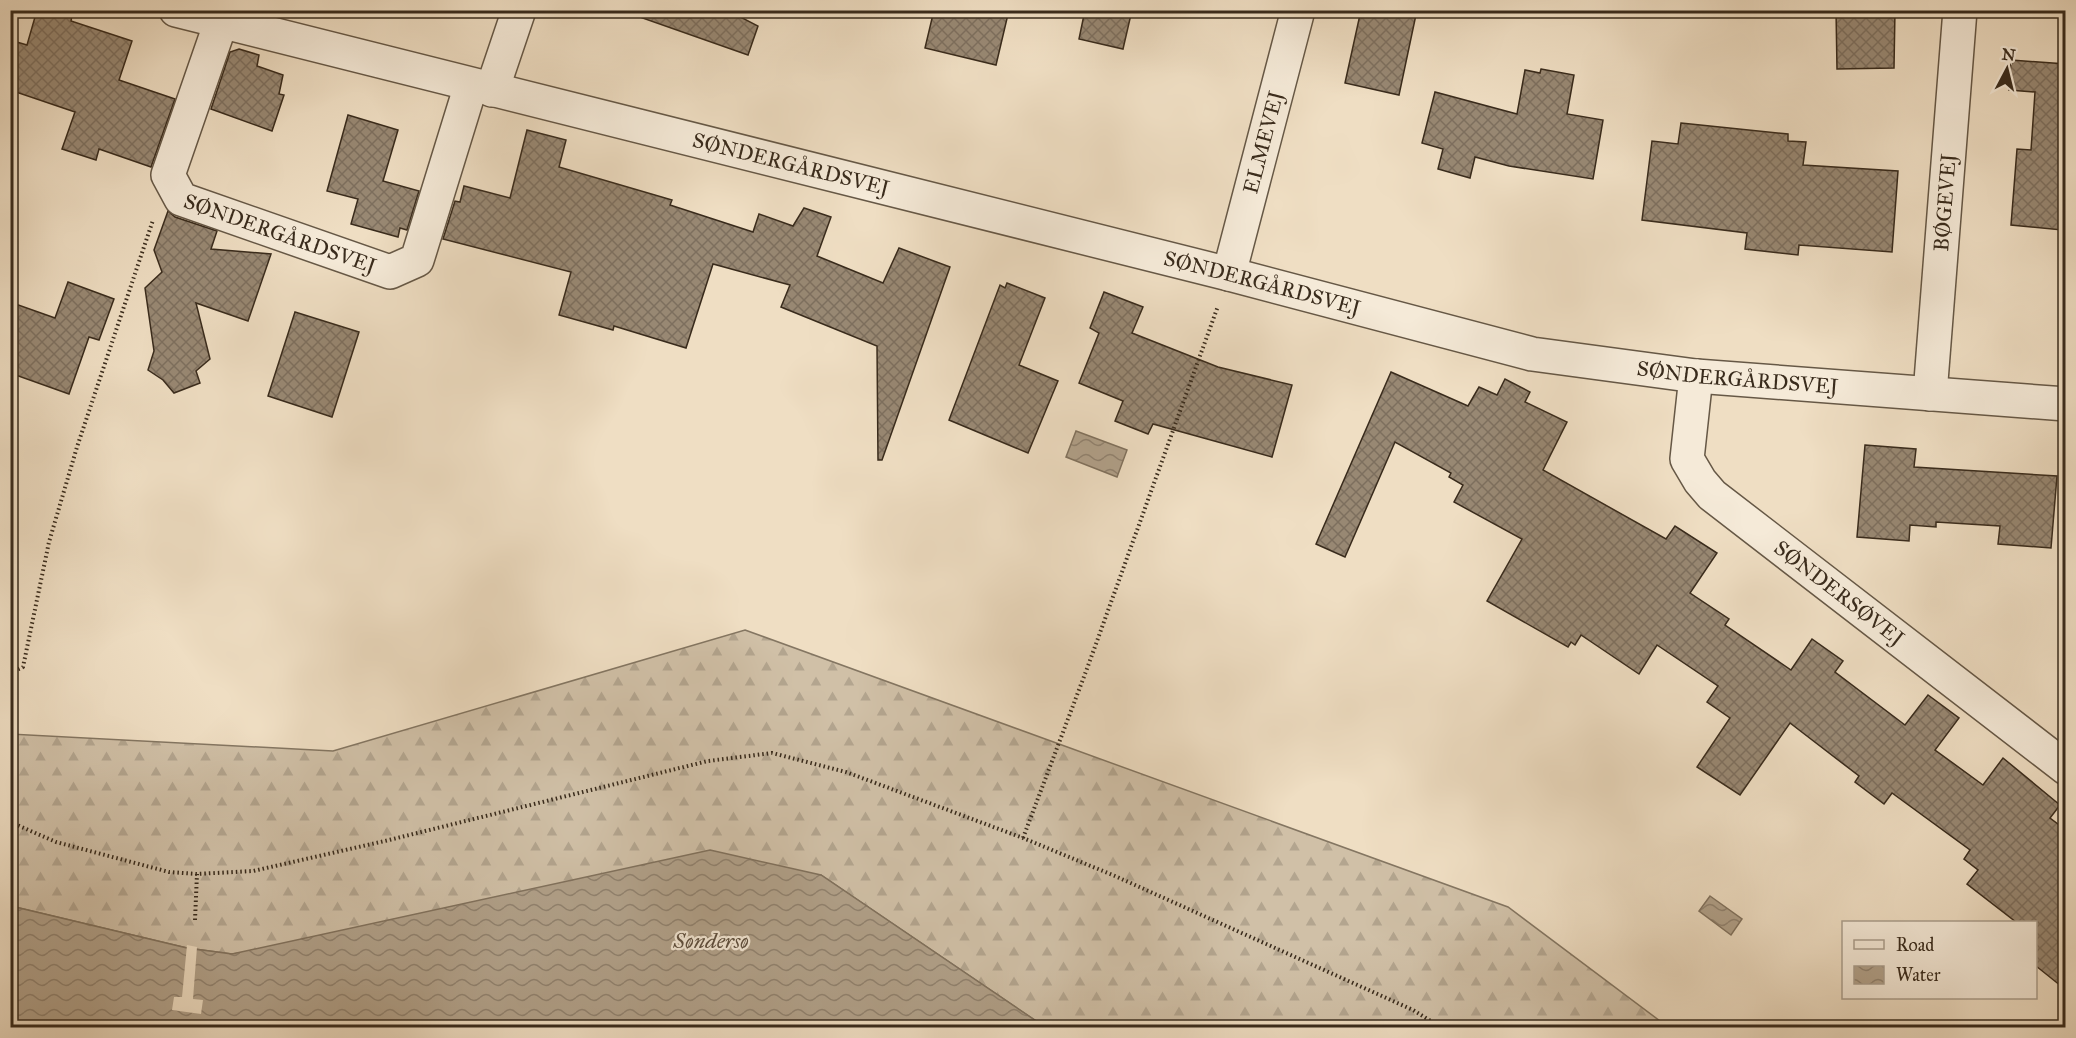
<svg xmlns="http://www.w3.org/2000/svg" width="2076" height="1038" font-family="'IM FELL Great Primer',serif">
  <defs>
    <pattern id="forest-firs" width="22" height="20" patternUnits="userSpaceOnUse" patternTransform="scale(1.5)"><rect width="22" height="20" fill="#d0c0a7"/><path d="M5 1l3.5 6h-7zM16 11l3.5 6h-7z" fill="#b3a58f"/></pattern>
    <pattern id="water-waves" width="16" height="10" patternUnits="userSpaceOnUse" patternTransform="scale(1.5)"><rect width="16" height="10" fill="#b1a18a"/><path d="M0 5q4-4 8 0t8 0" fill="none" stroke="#918370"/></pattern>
    <pattern id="building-cross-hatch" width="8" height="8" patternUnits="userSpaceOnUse" patternTransform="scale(1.5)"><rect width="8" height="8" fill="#988873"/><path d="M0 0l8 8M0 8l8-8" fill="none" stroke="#7d6f5e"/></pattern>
  </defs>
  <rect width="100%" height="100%" fill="#efdec3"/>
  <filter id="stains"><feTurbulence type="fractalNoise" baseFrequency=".00333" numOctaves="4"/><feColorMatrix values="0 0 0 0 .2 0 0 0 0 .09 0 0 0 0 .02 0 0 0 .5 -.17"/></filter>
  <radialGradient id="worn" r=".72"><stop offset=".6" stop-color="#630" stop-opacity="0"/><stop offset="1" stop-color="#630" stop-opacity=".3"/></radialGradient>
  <path fill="url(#forest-firs)" stroke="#847662" stroke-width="1.5" d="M 745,630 L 1508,907 L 1668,1027 L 1045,1027 L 821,875 L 232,954 L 187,948 L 11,906 L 10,734 L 333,751 Z"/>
  <g fill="url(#water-waves)" stroke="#81725e" stroke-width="1.5">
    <path d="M 1076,431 L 1127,450 L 1117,477 L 1066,457 Z"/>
    <path d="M 710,850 L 821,875 L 1045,1027 L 11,1028 L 11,906 L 187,948 L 232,954 Z"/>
    <path d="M 1710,896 L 1742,919 L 1731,935 L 1699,911 Z"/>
  </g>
  <path fill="#efdec3" d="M 187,945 L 197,947 L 193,999 L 203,1000 L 201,1014 L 172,1010 L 174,997 L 182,997 Z"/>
  <g fill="url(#building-cross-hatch)" stroke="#392b1c" stroke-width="1.5">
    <path d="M 37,10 L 73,10 L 71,21 L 132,41 L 119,80 L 175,99 L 151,167 L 99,149 L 96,160 L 62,149 L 75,112 L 10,90 L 10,40 L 27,45 Z"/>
    <path d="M 634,10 L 727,10 L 758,26 L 748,55 L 634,15 Z"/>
    <path d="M 934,10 L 1009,10 L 996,65 L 925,48 Z"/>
    <path d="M 1085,10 L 1132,10 L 1123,49 L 1079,39 Z"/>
    <path d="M 1361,10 L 1417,10 L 1399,95 L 1345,83 Z"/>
    <path d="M 1836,10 L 1895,10 L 1894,68 L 1837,69 Z"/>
    <path d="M 239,49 L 259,55 L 257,66 L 283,75 L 279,94 L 284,95 L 272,131 L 211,109 L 230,52 Z"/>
    <path d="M 2011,60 L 2066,64 L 2066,180 L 2062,230 L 2011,225 L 2017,149 L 2031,150 L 2035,92 L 2009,90 Z"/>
    <path d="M 1541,69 L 1574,75 L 1567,114 L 1603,120 L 1593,179 L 1509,166 L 1475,157 L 1470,178 L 1438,169 L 1443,149 L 1422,143 L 1435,92 L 1517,114 L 1525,70 L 1540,73 Z"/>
    <path d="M 348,115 L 398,130 L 383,181 L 419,191 L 407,230 L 400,228 L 398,237 L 351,224 L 358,199 L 327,191 Z"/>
    <path d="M 1681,123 L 1788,134 L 1788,141 L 1806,142 L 1803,165 L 1898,171 L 1892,252 L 1799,245 L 1798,255 L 1745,249 L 1747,233 L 1642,220 L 1652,141 L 1678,144 Z"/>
    <path d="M 527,130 L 566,140 L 559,167 L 672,200 L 670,205 L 753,232 L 759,214 L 793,226 L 804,208 L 831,217 L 817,256 L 883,283 L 899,248 L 950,267 L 882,460 L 878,460 L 877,346 L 781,307 L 790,285 L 713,264 L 686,348 L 614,326 L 613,330 L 559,315 L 571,272 L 443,239 L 455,201 L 460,202 L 464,186 L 510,198 Z"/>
    <path d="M 168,211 L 175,217 L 217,231 L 211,249 L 271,254 L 248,321 L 196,303 L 210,359 L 196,371 L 200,383 L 174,393 L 163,380 L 148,370 L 154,351 L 145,288 L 162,272 L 154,250 Z"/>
    <path d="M 68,282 L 114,299 L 99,340 L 89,337 L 69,394 L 10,373 L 10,302 L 55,318 Z"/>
    <path d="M 1007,283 L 1045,298 L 1019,365 L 1058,381 L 1028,453 L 949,420 L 1000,285 L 1005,288 Z"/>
    <path d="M 1104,292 L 1143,307 L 1132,333 L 1218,367 L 1292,385 L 1272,457 L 1153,424 L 1148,434 L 1115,421 L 1123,401 L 1079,383 L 1099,333 L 1090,328 Z"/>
    <path d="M 295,312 L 359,332 L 332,417 L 268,396 Z"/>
    <path d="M 1391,372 L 1468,406 L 1479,387 L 1497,395 L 1505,379 L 1530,392 L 1525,402 L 1567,422 L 1543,470 L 1666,539 L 1675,526 L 1717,553 L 1690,593 L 1729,619 L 1725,625 L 1791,670 L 1812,639 L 1843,661 L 1835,672 L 1905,725 L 1928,695 L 1959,718 L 1935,750 L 1983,785 L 2003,758 L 2060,805 L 2050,818 L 2066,830 L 2066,990 L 2036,966 L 2036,922 L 2016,922 L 1967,884 L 1978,870 L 1964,859 L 1970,850 L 1892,793 L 1884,804 L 1855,782 L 1859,776 L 1790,723 L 1740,795 L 1697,767 L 1730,718 L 1707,702 L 1718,686 L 1657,645 L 1639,674 L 1581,635 L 1575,645 L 1571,642 L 1568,647 L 1487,601 L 1522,539 L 1454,502 L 1463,485 L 1449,477 L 1451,473 L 1395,442 L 1345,557 L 1316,544 Z"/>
    <path d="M 1865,445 L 1916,449 L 1914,467 L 2057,476 L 2051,548 L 1998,544 L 2000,526 L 1936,522 L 1936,527 L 1910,525 L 1909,541 L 1857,537 Z"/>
  </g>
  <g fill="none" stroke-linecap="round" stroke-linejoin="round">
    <g stroke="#665846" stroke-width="36">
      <g id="minor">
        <path id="s1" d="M 176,10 L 1229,274 L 1532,354 L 1696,376 L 2066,404"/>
        <path id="s2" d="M 221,22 L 168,175 L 181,199 L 390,272 L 417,260 L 471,85"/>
        <path d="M 492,90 L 519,10"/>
        <path id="s3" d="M 1229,274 L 1298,10"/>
        <path id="s4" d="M 1696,376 L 1687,459 L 1700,481 L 1712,495 L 2066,768"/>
        <path id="s5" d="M 1930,394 L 1960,10"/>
      </g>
    </g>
    <g stroke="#392b1c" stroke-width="4" stroke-dasharray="1.5 3" stroke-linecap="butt">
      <path d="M 10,673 L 23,667 L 49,542 L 77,447 L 153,220"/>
      <path d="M 10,822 L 56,842 L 169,872 L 197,874 L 253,871 L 389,840 L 708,761 L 772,753 L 846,772 L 1023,838 L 1115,876 L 1413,1010 L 1442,1028"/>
      <path d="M 1023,838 L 1088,666 L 1218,306"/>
      <path d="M 195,920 L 197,874"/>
    </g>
    <use href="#minor" stroke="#f5ead8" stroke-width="33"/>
  </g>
  <g text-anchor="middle" stroke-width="4.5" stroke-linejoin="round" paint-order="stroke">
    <g font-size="21" fill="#392b1c" stroke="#f5ead8">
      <text dy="7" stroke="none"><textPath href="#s3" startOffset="136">ELMEVEJ</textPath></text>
      <text dy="7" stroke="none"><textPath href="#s1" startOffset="634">SØNDERGÅRDSVEJ</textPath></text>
      <text dy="7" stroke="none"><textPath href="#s5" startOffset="192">BØGEVEJ</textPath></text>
      <text dy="7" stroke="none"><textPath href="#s2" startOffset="294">SØNDERGÅRDSVEJ</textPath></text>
      <text dy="7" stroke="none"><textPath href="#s1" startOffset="1120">SØNDERGÅRDSVEJ</textPath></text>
      <text dy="7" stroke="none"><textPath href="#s1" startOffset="1606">SØNDERGÅRDSVEJ</textPath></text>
      <text dy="7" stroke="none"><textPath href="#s4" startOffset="288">SØNDERSØVEJ</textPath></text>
    </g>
    <g font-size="22" font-style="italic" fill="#5d4e3d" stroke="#f5ead8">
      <text x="711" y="948">Søndersø</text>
    </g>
  </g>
  <rect width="2076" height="1038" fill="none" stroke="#efdec3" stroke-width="36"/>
  <rect x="12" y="12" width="2052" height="1014" fill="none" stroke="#392b1c" stroke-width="3"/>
  <rect x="18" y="18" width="2040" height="1002" fill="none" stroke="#392b1c" stroke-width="1.5"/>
  <rect x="1842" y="921" width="195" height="78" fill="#f5ead8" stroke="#aa9e8d" stroke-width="1.5"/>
  <rect x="1854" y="940" width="30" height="9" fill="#f5ead8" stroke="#aa9e8d" stroke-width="1.5"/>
  <text x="1896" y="951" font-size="18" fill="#392b1c">Road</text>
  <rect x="1854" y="966" width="30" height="18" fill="url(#water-waves)" stroke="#aa9e8d" stroke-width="1.5"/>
  <text x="1896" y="981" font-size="18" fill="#392b1c">Water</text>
  <g transform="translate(2007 69) rotate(7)" stroke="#f5ead8" stroke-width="4.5" paint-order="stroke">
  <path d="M0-4.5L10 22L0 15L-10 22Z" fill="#392b1c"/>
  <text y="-9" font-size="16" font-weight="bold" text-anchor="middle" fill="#392b1c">N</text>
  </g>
  <rect width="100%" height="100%" filter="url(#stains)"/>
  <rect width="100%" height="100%" fill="url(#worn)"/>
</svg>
